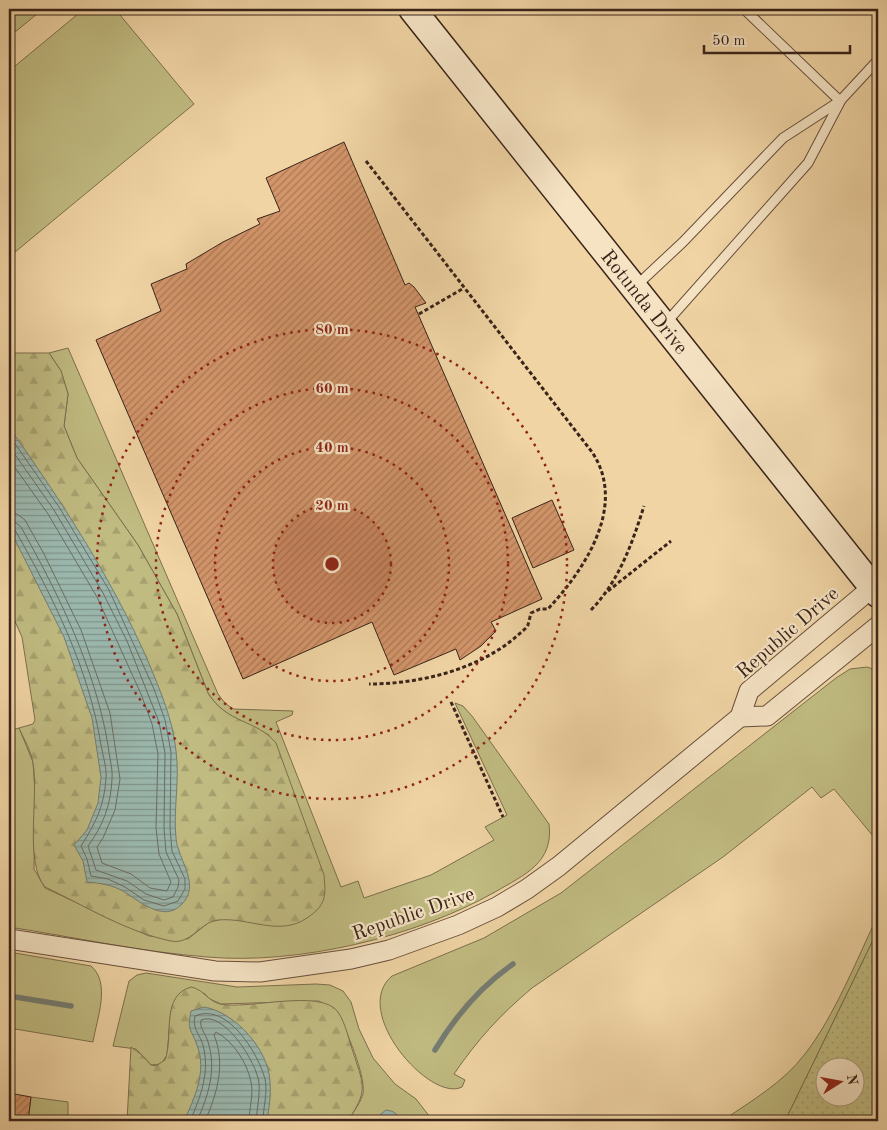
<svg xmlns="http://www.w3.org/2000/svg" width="887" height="1130" font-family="'Old Standard TT',serif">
  <defs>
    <pattern id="forest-firs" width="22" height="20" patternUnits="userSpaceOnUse" patternTransform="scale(1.25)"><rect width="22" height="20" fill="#c0bb81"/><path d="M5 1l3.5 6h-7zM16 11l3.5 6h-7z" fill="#a6a06f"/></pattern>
    <pattern id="park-dots" width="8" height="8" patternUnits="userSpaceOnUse" patternTransform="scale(1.25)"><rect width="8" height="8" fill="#c0bb81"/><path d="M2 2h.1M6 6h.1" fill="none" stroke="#a6a06f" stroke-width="1.8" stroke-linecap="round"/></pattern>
    <pattern id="water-rules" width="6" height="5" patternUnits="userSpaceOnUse" patternTransform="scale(1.25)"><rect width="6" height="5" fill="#9bb7ad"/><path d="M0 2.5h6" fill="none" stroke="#7f948c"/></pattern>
    <pattern id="building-hatch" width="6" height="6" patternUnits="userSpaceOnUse" patternTransform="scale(1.25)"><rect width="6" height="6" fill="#d3956a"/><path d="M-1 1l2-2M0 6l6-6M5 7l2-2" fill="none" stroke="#ac7956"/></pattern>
  </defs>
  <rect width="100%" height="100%" fill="#f0d4a4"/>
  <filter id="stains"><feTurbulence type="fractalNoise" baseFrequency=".004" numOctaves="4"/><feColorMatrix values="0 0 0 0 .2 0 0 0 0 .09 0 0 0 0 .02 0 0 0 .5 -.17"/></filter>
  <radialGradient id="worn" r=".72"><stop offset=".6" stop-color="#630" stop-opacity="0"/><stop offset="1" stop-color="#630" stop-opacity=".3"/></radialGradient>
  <g fill="#c0bb81" stroke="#7c6f4e">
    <path d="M 9,9 L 43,9 L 9,37 Z"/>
    <path d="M 84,9 L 115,9 L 194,104 L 9,257 L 9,71 Z"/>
    <path d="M 68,348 L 218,694 L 225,703 L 233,709 L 293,711 L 292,715 L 276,722 L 341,887 L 358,881 L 364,898 L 431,875 L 494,840 L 485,827 L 507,815 L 455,703 L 463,706 L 472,716 L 549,824 C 554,863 524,875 495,892 C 416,937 298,965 207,957 C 141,952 74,937 9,927 L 9,731 L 19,728 L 33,762 L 35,792 L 34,869 L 45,888 L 149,936 L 188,939 L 209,922 L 219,920 L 269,735 C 246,723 222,716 208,693 L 177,614 L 138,545 L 77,458 L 64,426 L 68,394 L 61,371 L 49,353 Z"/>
    <path d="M 867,667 L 878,671 L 878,842 L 834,789 L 821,798 L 812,787 L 723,857 L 532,988 C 499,1016 478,1039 454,1074 L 465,1080 L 462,1087 C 430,1103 350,1011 392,976 L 484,938 L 561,893 L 836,678 L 850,669 Z"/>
    <path d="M 878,915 L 878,930 L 785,1121 L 722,1121 C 751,1101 783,1083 805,1054 C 834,1017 858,957 878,915 Z"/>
    <path d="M 9,952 L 91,966 C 111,983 97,1018 93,1042 L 9,1028 Z"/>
    <path d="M 146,973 L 237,987 L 316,984 L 330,985 L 343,991 L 351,1002 L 359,1029 L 373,1058 L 395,1084 L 416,1099 L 433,1121 L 348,1121 C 353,1112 360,1104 363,1094 C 366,1076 346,1029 337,1012 L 319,1001 L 221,1004 L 210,999 L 204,993 L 171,1010 L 167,1055 L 161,1064 L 151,1065 L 136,1049 L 113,1046 L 129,981 L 137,975 Z"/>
    <path d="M 31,1097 L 68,1102 L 68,1121 L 28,1121 Z"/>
  </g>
  <g fill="url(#forest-firs)" stroke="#7c6f4e">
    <path d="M 9,353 L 49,353 L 61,371 L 68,394 L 64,426 L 77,458 L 138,545 L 177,614 L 208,693 C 227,724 256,719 276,743 L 324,875 C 326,897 326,905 307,918 C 279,937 249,917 218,920 C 200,922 191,945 171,941 C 127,932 85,906 45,887 C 24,862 39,798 33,763 C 31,751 24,739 19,728 L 33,724 L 35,720 L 22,637 L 9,608 Z"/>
    <path d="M 191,987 C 203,989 208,1001 220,1004 C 248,1010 321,988 338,1012 C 346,1024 349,1041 354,1055 C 365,1088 367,1091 348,1121 L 127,1121 L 131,1047 L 142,1055 L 151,1065 L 156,1066 L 165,1060 C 174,1037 160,996 191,987 Z"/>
  </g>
  <path fill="url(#park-dots)" stroke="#7c6f4e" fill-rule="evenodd" d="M 878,930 L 878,1121 L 785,1121 ZM 824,1068 L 854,1068 L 854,1098 L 824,1098 Z"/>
  <g fill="url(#water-rules)" stroke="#747c72">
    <path d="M 9,427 C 62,502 111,577 148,661 C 160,690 173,720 176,751 C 180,780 173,810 176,838 C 178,861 202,885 181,905 C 163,923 138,900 123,891 C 112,885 100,883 87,882 L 83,861 L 74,845 L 87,830 L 98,803 L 101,777 L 92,718 L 64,637 L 9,528 Z"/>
    <path d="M 204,1007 C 235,1012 269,1050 270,1082 C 271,1095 269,1109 267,1121 L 184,1121 C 195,1097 207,1071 197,1045 C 191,1028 187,1032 191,1011 Z"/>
    <path d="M 386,1110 C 394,1111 398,1114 401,1121 L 372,1121 Z"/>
  </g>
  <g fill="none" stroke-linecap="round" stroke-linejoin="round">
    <g stroke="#6a6d64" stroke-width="1">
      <path d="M 9,435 L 59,507 L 109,590 L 154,689 L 165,720 L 171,752 L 170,828 L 172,851 L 185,879 L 185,889 L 178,901 L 164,906 L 144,900 L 125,887 L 108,879 L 91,876 L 87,859 L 81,846 C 95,824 104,807 106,779 C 107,769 103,756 101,745 C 89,669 53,597 15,530 L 9,527"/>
      <path d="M 9,446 L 54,510 L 103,593 L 127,641 L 159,722 L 165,753 L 164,828 L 166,852 L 179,880 L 178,887 L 173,897 L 164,900 L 146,894 L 127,881 L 96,870 L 88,846 C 103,826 111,804 112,779 C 113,769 109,756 108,745 C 95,668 59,595 21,527 L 15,522 L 9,521"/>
      <path d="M 9,459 L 48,514 L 97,597 L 141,694 L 152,724 L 158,754 L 156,828 L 159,854 L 171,882 L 167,891 L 150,888 L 131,874 L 102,863 L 97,847 L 103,838 L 115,810 L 120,779 L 110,713 L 81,630 L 44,554 L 25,520 L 17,514 L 9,513"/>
      <path d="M 190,1121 C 201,1096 210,1072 203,1045 C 199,1033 192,1028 195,1016 C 227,1002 258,1053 265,1079 C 268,1092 263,1108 263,1121"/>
      <path d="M 197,1121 C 208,1096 217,1070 208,1042 C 206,1034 199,1028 201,1020 C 224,1010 257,1063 259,1083 C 260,1095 257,1109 256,1121"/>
      <path d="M 205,1121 C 217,1094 226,1064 214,1035 L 216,1032 C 233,1041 247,1062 251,1082 C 254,1094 249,1109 249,1121"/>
    </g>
    <g stroke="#747c72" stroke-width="5.5">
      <path d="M 9,996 L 71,1006"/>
      <path d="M 435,1050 C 456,1015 480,987 513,964"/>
    </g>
  </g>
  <g fill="url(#building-hatch)" stroke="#39231a">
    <path d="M 344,142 L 405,285 L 409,283 L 414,287 L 426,303 L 415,307 L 542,599 L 491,622 L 496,631 L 481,646 L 460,660 L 456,649 L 394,675 L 372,622 L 243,679 L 96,340 L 161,311 L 151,284 L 187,269 L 186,264 L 223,242 L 260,224 L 257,219 L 280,211 L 266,178 Z"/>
    <path d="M 552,500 L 574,550 L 533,568 L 512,518 Z"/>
    <path d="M 9,1093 L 31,1097 L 28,1121 L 9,1121 Z"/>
  </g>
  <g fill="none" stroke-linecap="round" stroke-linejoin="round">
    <g stroke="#674f3c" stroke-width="11">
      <g id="service">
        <path d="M 744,9 L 840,101"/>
        <path d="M 636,286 L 683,242 L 783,138 L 840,101 L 878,60"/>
        <path d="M 665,324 L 808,163 L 840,102"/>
      </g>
    </g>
    <g stroke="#674f3c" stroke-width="21">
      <g id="minor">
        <path d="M 873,587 L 749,691 L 740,717 L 767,716 L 878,626"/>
        <path d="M 9,939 L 215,971 L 260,972 L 351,959 L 389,950 L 458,925 L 497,907 L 527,889 L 559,866 L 740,717"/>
      </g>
    </g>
    <g stroke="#39231a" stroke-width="29">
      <g id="secondary">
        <path id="s1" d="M 412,9 L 878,594"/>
      </g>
    </g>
    <g stroke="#39231a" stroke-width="3" stroke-dasharray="4 2.5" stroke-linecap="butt">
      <path d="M 366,161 L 592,452 C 628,506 584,570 548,609 L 540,609 L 531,613 C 530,617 529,621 528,625 C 526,629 521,632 517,636 C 478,670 419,684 369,684"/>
      <path d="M 419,314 L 464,288"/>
      <path d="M 608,591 L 671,541"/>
      <path d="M 591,610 C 619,581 632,544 644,506"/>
      <path d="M 451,702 L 503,817"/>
    </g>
    <use href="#service" stroke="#f5e3c4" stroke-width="9"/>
    <use href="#minor" stroke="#f5e3c4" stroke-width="19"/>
    <use href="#secondary" stroke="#f5e3c4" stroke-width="26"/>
  </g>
  <circle cx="332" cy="564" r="59" fill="#8f2418" fill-opacity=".12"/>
  <g fill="none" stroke="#8f2418" stroke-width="2.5" stroke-dasharray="2.5 5">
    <circle cx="332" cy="564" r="59"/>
    <circle cx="332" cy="564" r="117"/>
    <circle cx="332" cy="564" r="176"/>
    <circle cx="332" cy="564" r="235"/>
  </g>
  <g text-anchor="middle" stroke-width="4.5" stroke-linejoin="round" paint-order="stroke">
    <g font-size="20" fill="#39231a" stroke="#f5e3c4">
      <text dy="7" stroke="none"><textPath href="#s1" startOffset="374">Rotunda Drive</textPath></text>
      <text transform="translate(787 632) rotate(-41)" y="7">Republic Drive</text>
      <text transform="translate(413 913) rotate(-19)" y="7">Republic Drive</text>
    </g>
  </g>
  <circle cx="332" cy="564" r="8" fill="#8f2418" stroke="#f5e3c4" stroke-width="2.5"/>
  <g font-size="15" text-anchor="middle" font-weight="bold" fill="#8f2418" stroke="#f5e3c4" stroke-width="4.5" stroke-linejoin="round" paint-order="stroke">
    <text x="332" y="334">80 m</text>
    <text x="332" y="393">60 m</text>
    <text x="332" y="452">40 m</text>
    <text x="332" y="510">20 m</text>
  </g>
  <rect width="887" height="1130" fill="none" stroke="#f0d4a4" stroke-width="30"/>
  <rect x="10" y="10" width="867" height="1110" fill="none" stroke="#39231a" stroke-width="2.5"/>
  <rect x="15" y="15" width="857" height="1100" fill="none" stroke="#39231a"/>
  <g transform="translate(840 1082) rotate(79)"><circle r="24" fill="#f5e3c4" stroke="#aa9680"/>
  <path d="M0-4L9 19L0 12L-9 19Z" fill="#8f2418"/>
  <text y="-8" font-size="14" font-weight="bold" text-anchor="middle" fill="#39231a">N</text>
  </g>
  <path d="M704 45v8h146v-8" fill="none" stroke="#39231a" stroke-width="2.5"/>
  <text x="712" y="45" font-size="15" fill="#39231a" stroke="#f5e3c4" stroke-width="4" paint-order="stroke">50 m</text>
  <rect width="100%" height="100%" filter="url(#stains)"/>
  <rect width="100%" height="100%" fill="url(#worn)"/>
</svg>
